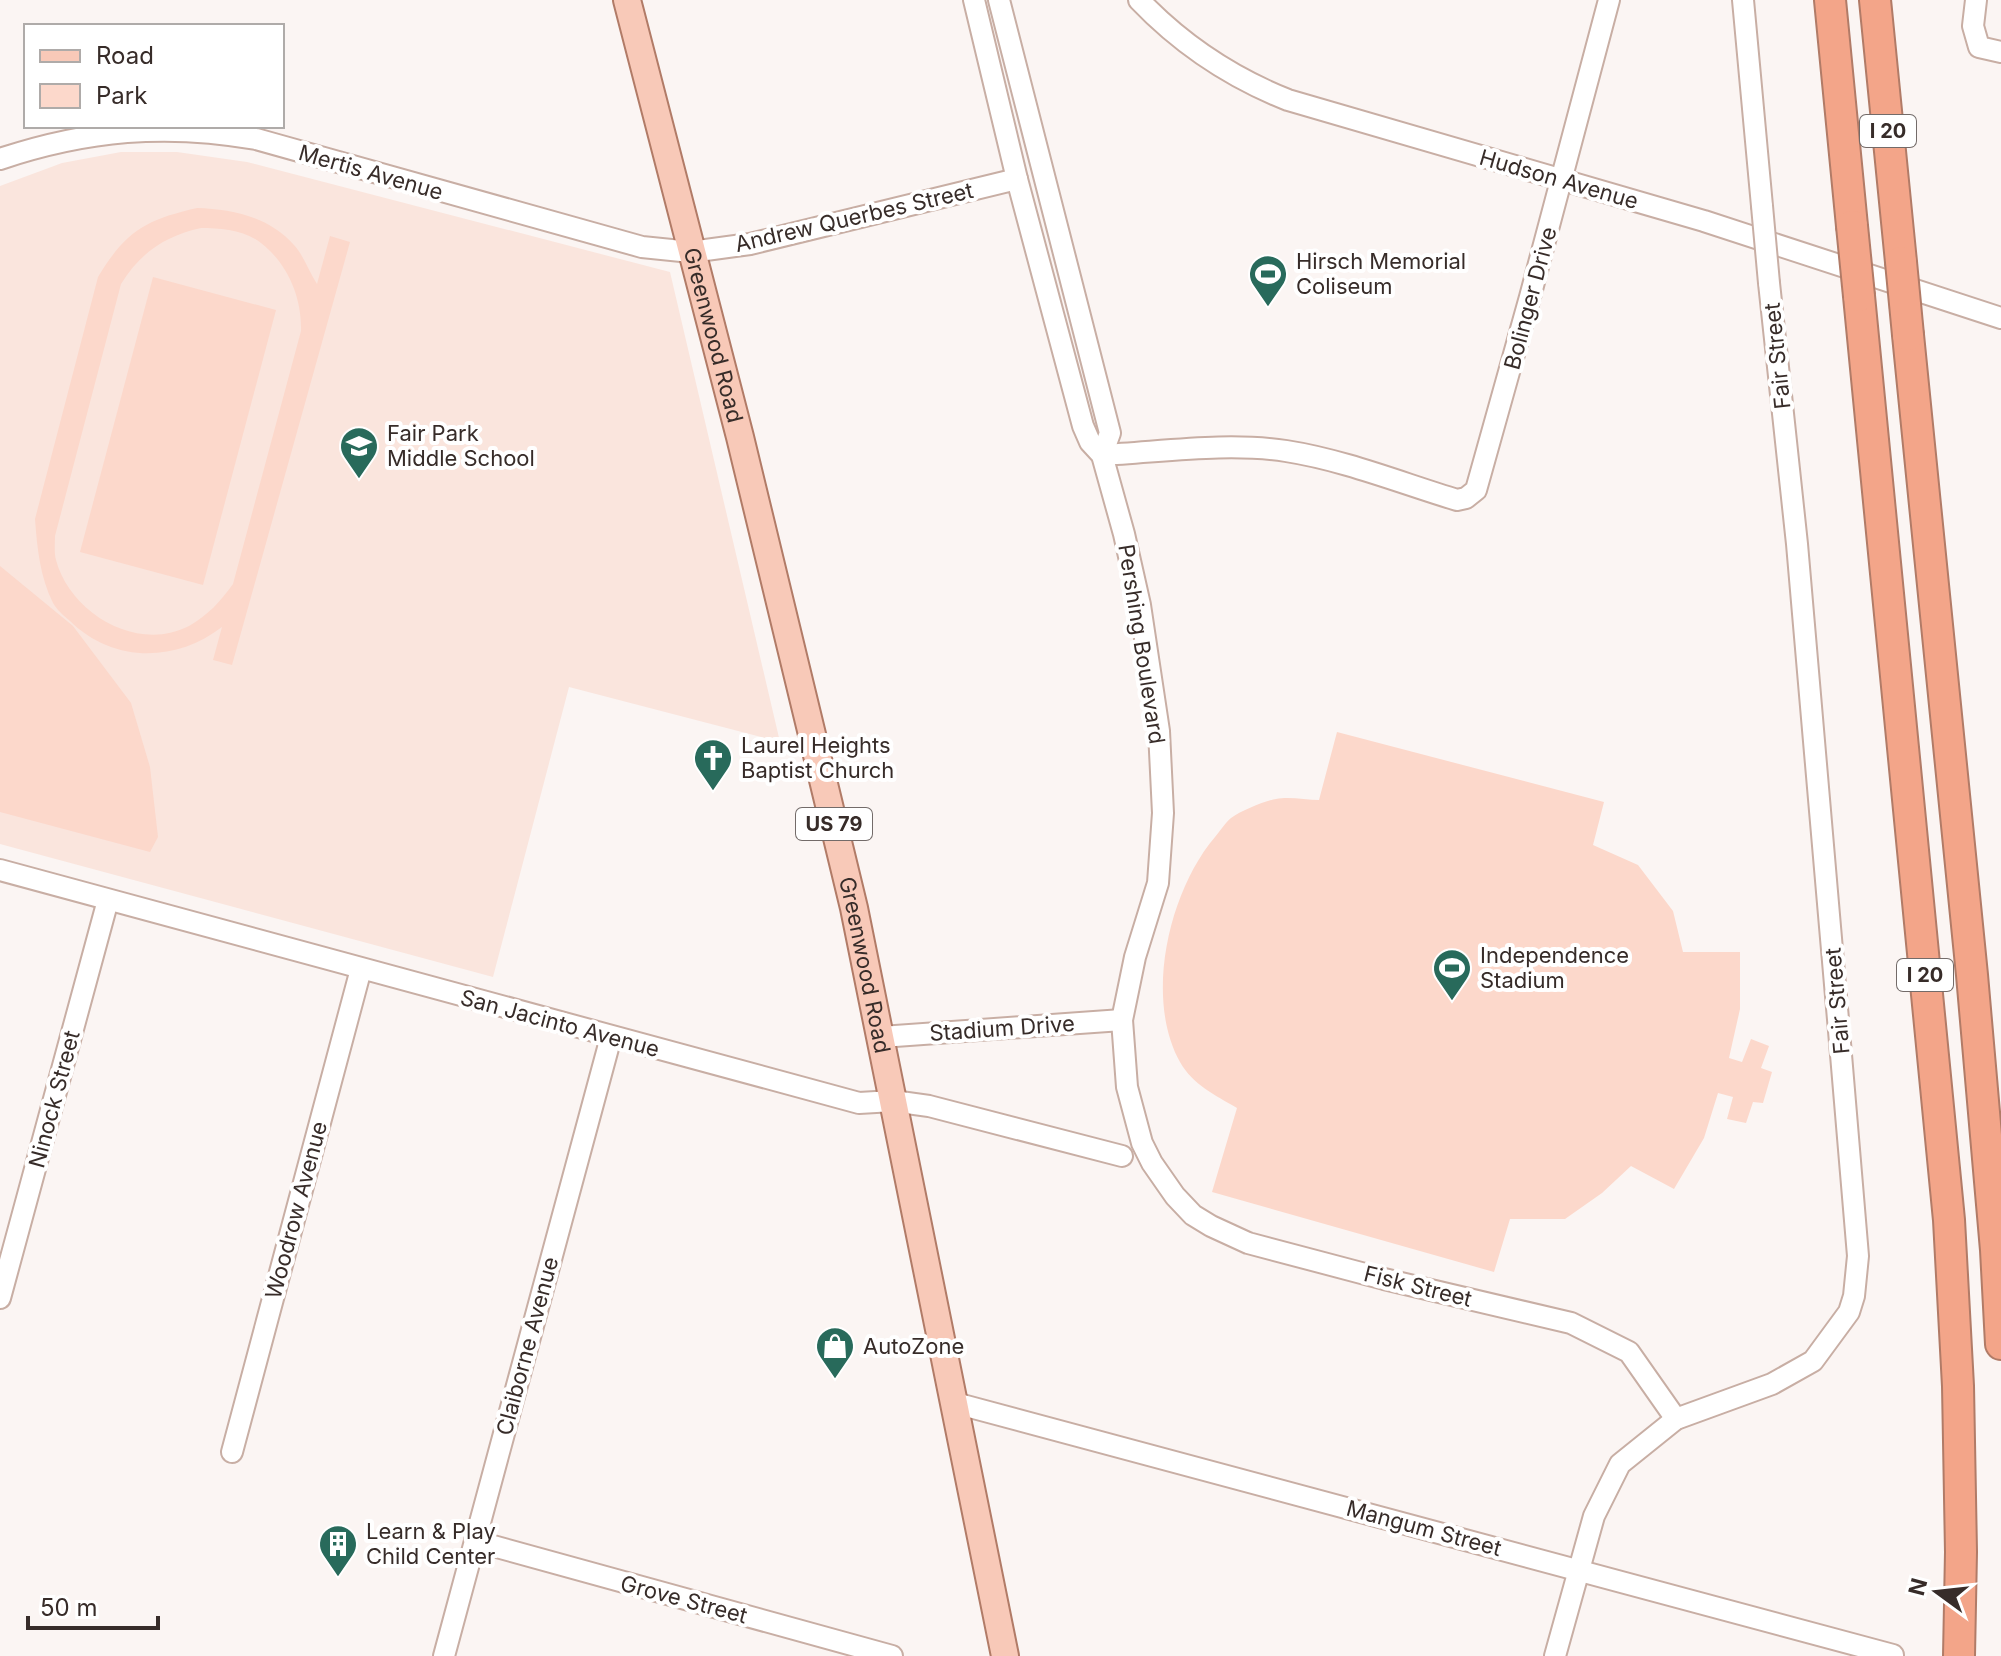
<svg xmlns="http://www.w3.org/2000/svg" width="2001" height="1656" font-family="Inter,sans-serif">
  <rect width="100%" height="100%" fill="#fbf5f3"/>
  <path fill="#fae5dd" d="M 121,152 L 177,152 L 247,162 L 670,272 L 780,742 L 569,687 L 493,977 L 0,844 L 0,186 L 62,163 Z"/>
  <g fill="#fcd8cb" fill-rule="evenodd">
    <path d="M 197,208 C 232,209 270,217 294,245 C 304,256 309,272 317,284 L 330,236 L 350,242 L 232,665 L 213,660 L 222,627 C 175,663 113,663 70,621 C 64,616 57,610 53,603 C 40,577 37,547 35,519 L 98,277 C 126,231 145,220 197,208 ZM 201,228 C 220,228 245,230 261,243 C 288,264 302,298 301,331 L 233,584 C 220,602 208,615 189,626 C 137,653 70,613 56,560 C 54,553 55,543 55,536 L 121,284 C 140,253 165,236 201,228 Z"/>
    <path d="M 153,277 L 276,310 L 203,585 L 80,552 Z"/>
    <path d="M 0,566 L 73,626 L 131,703 L 150,767 L 158,837 L 150,852 L 0,812 Z"/>
    <path d="M 1337,732 L 1604,802 L 1593,845 L 1638,865 L 1673,911 L 1683,952 L 1740,952 L 1740,1009 L 1729,1058 L 1742,1062 L 1751,1039 L 1769,1046 L 1761,1068 L 1772,1072 L 1763,1103 L 1753,1102 L 1746,1123 L 1727,1119 L 1733,1097 L 1718,1093 L 1704,1138 L 1674,1189 L 1631,1166 L 1602,1193 L 1565,1219 L 1510,1219 L 1494,1272 L 1212,1192 L 1237,1108 C 1215,1095 1193,1085 1180,1062 C 1144,998 1169,891 1215,837 C 1220,831 1225,823 1231,818 C 1241,811 1264,801 1276,799 C 1289,796 1306,800 1319,800 Z"/>
  </g>
  <g fill="none" stroke-linecap="round" stroke-linejoin="round">
    <g stroke="#c8aea4" stroke-width="24">
      <g id="minor">
        <path d="M 974,0 L 1017,179 L 1083,426 L 1090,442 L 1102,455 L 1124,534 L 1140,605 L 1159,731 L 1163,813 L 1158,883 L 1135,957 L 1122,1020 L 1127,1087 L 1142,1143 L 1152,1163 L 1175,1196 L 1193,1215 L 1211,1226 L 1248,1243 L 1384,1279 L 1571,1323 L 1629,1352 L 1676,1419"/>
        <path d="M 999,0 L 1110,433 L 1102,455"/>
        <path d="M 1139,0 C 1182,45 1230,77 1288,100 L 1704,221 L 2001,318"/>
        <path d="M 1743,0 L 1762,206"/>
        <path d="M 1976,0 L 1973,26 L 1979,47 L 2001,52"/>
        <path d="M 0,159 C 87,130 166,123 256,139 L 642,247 L 691,252 L 750,244 L 1017,179"/>
        <path d="M 1102,455 C 1162,452 1226,442 1286,451 C 1344,460 1401,483 1457,500 L 1466,498 L 1476,490 L 1530,297 L 1609,0"/>
        <path d="M 0,870 L 859,1103 L 893,1101 L 929,1106 L 1122,1156"/>
        <path d="M 881,1037 L 1122,1020"/>
        <path d="M 0,1298 L 108,900"/>
        <path d="M 955,1403 L 1893,1655"/>
        <path d="M 232,1452 L 361,969"/>
        <path d="M 475,1541 L 892,1656"/>
        <path d="M 444,1656 L 611,1037"/>
        <path d="M 1555,1656 L 1594,1516 L 1620,1464 L 1676,1419 L 1772,1384 L 1813,1361 L 1849,1312 L 1854,1296 L 1858,1256 L 1839,1031 L 1797,544 L 1769,283"/>
      </g>
    </g>
    <g stroke="#b17b67" stroke-width="30">
      <g id="major">
        <path id="s1" d="M 627,0 L 740,437 L 854,908 L 1005,1656"/>
      </g>
    </g>
    <g stroke="#b17b67" stroke-width="34">
      <g id="highway">
        <path d="M 1830,0 L 1852,226"/>
        <path d="M 1875,0 L 1901,262"/>
        <path d="M 1859,296 L 1949,1220 L 1958,1386 L 1961,1552 L 1959,1656"/>
        <path d="M 1908,335 L 1972,975 L 1996,1250 L 2001,1344"/>
      </g>
    </g>
    <use href="#minor" stroke="#fff" stroke-width="20"/>
    <use href="#major" stroke="#f8c9b8" stroke-width="26"/>
    <use href="#highway" stroke="#f3a589" stroke-width="30"/>
    <g stroke="#c8aea4" stroke-width="24" stroke-linecap="butt">
      <path id="minor-bridge" d="M 1762,206 L 1769,283"/>
    </g>
    <g stroke="#b17b67" stroke-width="34" stroke-linecap="butt">
      <g id="highway-bridge">
        <path d="M 1852,226 L 1859,296"/>
        <path d="M 1901,262 L 1908,335"/>
      </g>
    </g>
    <use href="#minor-bridge" stroke="#fff" stroke-width="20"/>
    <use href="#highway-bridge" stroke="#f3a589" stroke-width="30"/>
  </g>
  <defs>
    <g id="stadium-pin" transform="scale(2)"><path d="M0 17L-7.5 6A9.5 9.5 0 1 1 7.5 6Z" fill="#286a5b" stroke="#fff"/><path d="M0-5a6.5 5 0 1 0 0 10a6.5 5 0 1 0 0-10ZM-3.5-1.8h7v3.6h-7Z" fill="#fff"/></g>
    <g id="school-pin" transform="scale(2)"><path d="M0 17L-7.5 6A9.5 9.5 0 1 1 7.5 6Z" fill="#286a5b" stroke="#fff"/><path d="M0-5L7-2L0 1L-7-2ZM-4 1L0 2.5L4 1V4Q0 6-4 4Z" fill="#fff"/></g>
    <g id="church-pin" transform="scale(2)"><path d="M0 17L-7.5 6A9.5 9.5 0 1 1 7.5 6Z" fill="#286a5b" stroke="#fff"/><path d="M-1.2-6h2.4v3.5h3.3v2.4h-3.3V6h-2.4V-.1h-3.3v-2.4h3.3Z" fill="#fff"/></g>
    <g id="shop-pin" transform="scale(2)"><path d="M0 17L-7.5 6A9.5 9.5 0 1 1 7.5 6Z" fill="#286a5b" stroke="#fff"/><path d="M-5-2.5h2.3a2.7 3.5 0 0 1 5.4 0H5L5.5 6h-11ZM-1.5-2.5h3a1.5 2.3 0 0 0-3 0Z" fill="#fff"/></g>
    <g id="building-pin" transform="scale(2)"><path d="M0 17L-7.5 6A9.5 9.5 0 1 1 7.5 6Z" fill="#286a5b" stroke="#fff"/><path d="M-4-6H4V6H1V3H-1V6H-4ZM-2.5-4.3h1.7v1.8h-1.7ZM.8-4.3h1.7v1.8H.8ZM-2.5-1h1.7V.8h-1.7ZM.8-1h1.7V.8H.8Z" fill="#fff"/></g>
  </defs>
  <g fill-rule="evenodd">
    <use href="#stadium-pin" x="1268" y="274"/>
    <use href="#school-pin" x="359" y="446"/>
    <use href="#church-pin" x="713" y="758"/>
    <use href="#stadium-pin" x="1452" y="968"/>
    <use href="#shop-pin" x="835" y="1346"/>
    <use href="#building-pin" x="338" y="1544"/>
  </g>
  <g text-anchor="middle" stroke-width="8" stroke-linejoin="round" paint-order="stroke">
    <g fill="#fff" stroke="#736b69" stroke-width="2">
      <rect x="1860" y="115" width="56" height="32" rx="6"/>
      <rect x="796" y="808" width="76" height="32" rx="6"/>
      <rect x="1897" y="959" width="56" height="32" rx="6"/>
    </g>
    <g font-size="20" font-weight="bold" fill="#372c29">
      <text x="1888" y="138">I 20</text>
      <text x="834" y="831">US 79</text>
      <text x="1925" y="982">I 20</text>
    </g>
    <g font-size="22" fill="#372c29" stroke="#fff">
      <text transform="translate(371 172) rotate(16)" y="8">Mertis Avenue</text>
      <text transform="translate(1559 179) rotate(16)" y="8">Hudson Avenue</text>
      <text transform="translate(854 217) rotate(-13)" y="8">Andrew Querbes Street</text>
      <text transform="translate(1530 298) rotate(-75)" y="8">Bolinger Drive</text>
      <text dy="8" stroke="none"><textPath href="#s1" startOffset="346">Greenwood Road</textPath></text>
      <text transform="translate(1777 356) rotate(-96)" y="8">Fair Street</text>
      <text transform="translate(1142 644) rotate(81)" y="8">Pershing Boulevard</text>
      <text dy="8" stroke="none"><textPath href="#s1" startOffset="994">Greenwood Road</textPath></text>
      <text transform="translate(1837 1001) rotate(-95)" y="8">Fair Street</text>
      <text transform="translate(560 1023) rotate(15)" y="8">San Jacinto Avenue</text>
      <text transform="translate(1002 1028) rotate(-4)" y="8">Stadium Drive</text>
      <text transform="translate(54 1099) rotate(-75)" y="8">Ninock Street</text>
      <text transform="translate(296 1210) rotate(-75)" y="8">Woodrow Avenue</text>
      <text transform="translate(1418 1286) rotate(14)" y="8">Fisk Street</text>
      <text transform="translate(527 1346) rotate(-75)" y="8">Claiborne Avenue</text>
      <text transform="translate(1424 1528) rotate(15)" y="8">Mangum Street</text>
      <text transform="translate(684 1599) rotate(15)" y="8">Grove Street</text>
    </g>
    <g font-size="22" fill="#372c29" stroke="#fff" text-anchor="start">
      <text x="1296" y="269">Hirsch Memorial<tspan x="1296" dy="25">Coliseum</tspan></text>
      <text x="387" y="441">Fair Park<tspan x="387" dy="25">Middle School</tspan></text>
      <text x="741" y="753">Laurel Heights<tspan x="741" dy="25">Baptist Church</tspan></text>
      <text x="1480" y="963">Independence<tspan x="1480" dy="25">Stadium</tspan></text>
      <text x="863" y="1354">AutoZone</text>
      <text x="366" y="1539">Learn &amp; Play<tspan x="366" dy="25">Child Center</tspan></text>
    </g>
  </g>
  <rect x="24" y="24" width="260" height="104" fill="#ffffff" stroke="#afaba9" stroke-width="2"/>
  <rect x="40" y="50" width="40" height="12" fill="#f8c9b8" stroke="#afaba9" stroke-width="2"/>
  <text x="96" y="64" font-size="24" fill="#372c29">Road</text>
  <rect x="40" y="84" width="40" height="24" fill="#fcd8cb" stroke="#afaba9" stroke-width="2"/>
  <text x="96" y="104" font-size="24" fill="#372c29">Park</text>
  <g transform="translate(1937 1592) rotate(285)" stroke="#ffffff" stroke-width="6" paint-order="stroke">
  <path d="M0-6L14 30L0 20L-14 30Z" fill="#372c29"/>
  <text y="-12" font-size="22" font-weight="bold" text-anchor="middle" fill="#372c29">N</text>
  </g>
  <path d="M28 1616v12h130v-12" fill="none" stroke="#372c29" stroke-width="4"/>
  <text x="40" y="1616" font-size="24" fill="#372c29" stroke="#ffffff" stroke-width="6" paint-order="stroke">50 m</text>
</svg>
